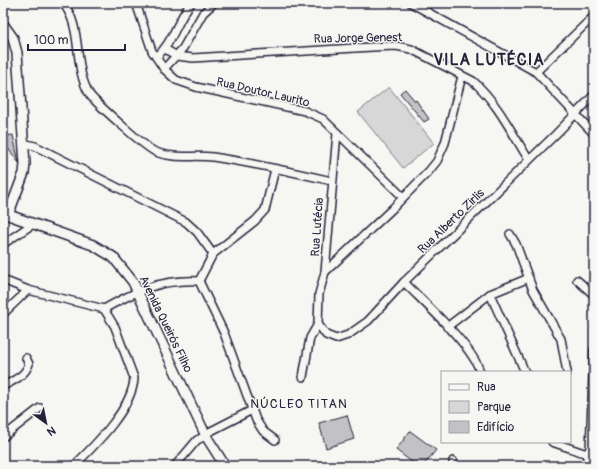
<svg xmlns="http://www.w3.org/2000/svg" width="597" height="469" font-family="Pangolin,sans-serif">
  <rect width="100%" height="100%" fill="#f6f6f2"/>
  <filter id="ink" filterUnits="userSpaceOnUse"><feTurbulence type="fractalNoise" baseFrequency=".025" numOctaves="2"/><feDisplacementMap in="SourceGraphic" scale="8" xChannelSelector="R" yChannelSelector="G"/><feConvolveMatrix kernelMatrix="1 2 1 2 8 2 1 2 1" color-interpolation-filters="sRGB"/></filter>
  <g filter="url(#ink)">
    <path fill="#d7d7d7" stroke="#7c7c89" d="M 389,87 L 434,143 L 403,168 L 358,112 Z"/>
    <g fill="#c2c2c4" stroke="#22223b">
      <path d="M 405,89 L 415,101 L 416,100 L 429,119 L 424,122 L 400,93 Z"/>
      <path d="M 13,135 L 19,163 L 3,142 L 3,136 Z"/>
      <path d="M 347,415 L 354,439 L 326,448 L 319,423 Z"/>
      <path d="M 410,431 L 436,450 L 423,466 L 417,466 L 396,450 Z"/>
    </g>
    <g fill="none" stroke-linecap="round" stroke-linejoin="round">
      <g stroke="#22223b" stroke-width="10">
        <g id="minor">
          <path d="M 63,3 C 84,29 72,67 90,95 C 95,102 148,150 156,152 C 173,159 195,155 213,157 C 253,163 293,172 332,181"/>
          <path d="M 136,3 L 152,51 L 164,69 L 176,80 L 196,87 L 305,111 L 323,119 L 403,197"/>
          <path d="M 411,3 L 536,72 L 594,134"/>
          <path d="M 165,49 L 177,56 L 193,58 L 372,47 L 396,46 L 411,49 L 473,81 C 497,102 512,133 529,160"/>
          <path d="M 156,57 C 173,43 177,20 191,3"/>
          <path d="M 164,69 L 183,48 L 203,13 L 214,3"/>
          <path d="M 536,72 L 594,16"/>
          <path d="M 23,143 L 35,146 L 186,222 L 197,232 L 213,254"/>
          <path d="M 510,234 L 516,244 L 533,290 L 561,339 L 567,372"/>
          <path d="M 3,244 L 33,224"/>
          <path d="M 325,272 L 392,209 L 429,171 L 437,161 L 445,143 L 462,76"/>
          <path d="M 3,280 L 28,290 L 104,309 C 136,291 160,279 199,281"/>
          <path d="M 577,280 L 594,295"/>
          <path d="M 199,281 L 224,333 L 256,420 L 263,431 L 275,440"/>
          <path d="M 199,281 L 213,254 L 255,221 L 265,210 L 275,169"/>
          <path d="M 404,282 C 424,303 473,346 480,372"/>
          <path d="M 490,294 L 525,372"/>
          <path d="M 3,314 L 28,290"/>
          <path d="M 318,324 L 326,335 L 336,339 L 348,335 L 368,321 L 404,282 L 556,134 L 594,95"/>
          <path d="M 318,324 L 319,294 L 325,272 L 337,133"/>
          <path d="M 447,327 L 490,294 L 529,278"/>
          <path d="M 303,377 L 310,338 L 318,324"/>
          <path d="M 3,386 C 13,381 25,376 29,364 L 26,358"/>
          <path d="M 3,437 L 40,408"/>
          <path d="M 552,442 L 587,454 L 587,466"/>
          <path d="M 587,454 L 590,448 L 594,350"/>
          <path d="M 74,466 C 94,446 133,408 134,378 L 115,327 L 104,309"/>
          <path d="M 175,466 L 197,440 L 206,436 L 209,432 L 252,410"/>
          <path d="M 453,466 L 453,461"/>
        </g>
      </g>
      <g stroke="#22223b" stroke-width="12">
        <g id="major">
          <path d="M 3,24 L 13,38 L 17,53 L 25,164 L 24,173 L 8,215"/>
          <path d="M 3,213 L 93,245 L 113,257 L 133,282 L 206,436 L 225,466"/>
        </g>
      </g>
      <use href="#minor" stroke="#f6f6f2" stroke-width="7"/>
      <use href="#major" stroke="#f6f6f2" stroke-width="9"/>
    </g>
  </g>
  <g text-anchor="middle" stroke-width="3" stroke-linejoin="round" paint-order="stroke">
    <g font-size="12" fill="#22223b" stroke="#f6f6f2">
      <text transform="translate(358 38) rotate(-1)" y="4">Rua Jorge Genest</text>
      <text transform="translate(263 92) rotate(13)" y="4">Rua Doutor Laurito</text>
      <text transform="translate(451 221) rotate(-44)" y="4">Rua Alberto Zirlis</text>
      <text transform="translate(317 227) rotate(-86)" y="4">Rua Lutécia</text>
      <text transform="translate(166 324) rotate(64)" y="4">Avenida Queirós Filho</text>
    </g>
    <g font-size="13" letter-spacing="1" fill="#22223b" stroke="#f6f6f2">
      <text x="299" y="408">NÚCLEO TITAN</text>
    </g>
    <g font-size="16" font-weight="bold" letter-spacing="1" fill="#22223b" stroke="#f6f6f2">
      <text x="489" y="65">VILA LUTÉCIA</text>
    </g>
  </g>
  <rect width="597" height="469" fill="none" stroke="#f6f6f2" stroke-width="16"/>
  <rect x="8" y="8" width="581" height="453" fill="none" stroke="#22223b" stroke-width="1.5" filter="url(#ink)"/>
  <rect x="441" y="371" width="130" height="72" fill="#f6f6f2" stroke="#a1a1a9"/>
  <rect x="449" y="384" width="20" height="6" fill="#f6f6f2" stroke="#a1a1a9"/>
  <text x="477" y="391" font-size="12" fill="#22223b">Rua</text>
  <rect x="449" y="401" width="20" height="12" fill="#d7d7d7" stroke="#a1a1a9"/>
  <text x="477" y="411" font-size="12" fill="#22223b">Parque</text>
  <rect x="449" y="421" width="20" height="12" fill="#c2c2c4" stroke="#a1a1a9"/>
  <text x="477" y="431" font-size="12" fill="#22223b">Edifício</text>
  <g transform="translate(46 423) rotate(147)" stroke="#f6f6f2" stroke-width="3" paint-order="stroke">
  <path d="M0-3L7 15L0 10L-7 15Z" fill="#22223b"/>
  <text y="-6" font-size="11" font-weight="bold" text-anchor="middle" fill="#22223b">N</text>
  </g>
  <path d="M28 44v6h97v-6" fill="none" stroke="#22223b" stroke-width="2"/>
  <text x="34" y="44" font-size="12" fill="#22223b" stroke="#f6f6f2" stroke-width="3" paint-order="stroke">100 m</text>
</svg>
